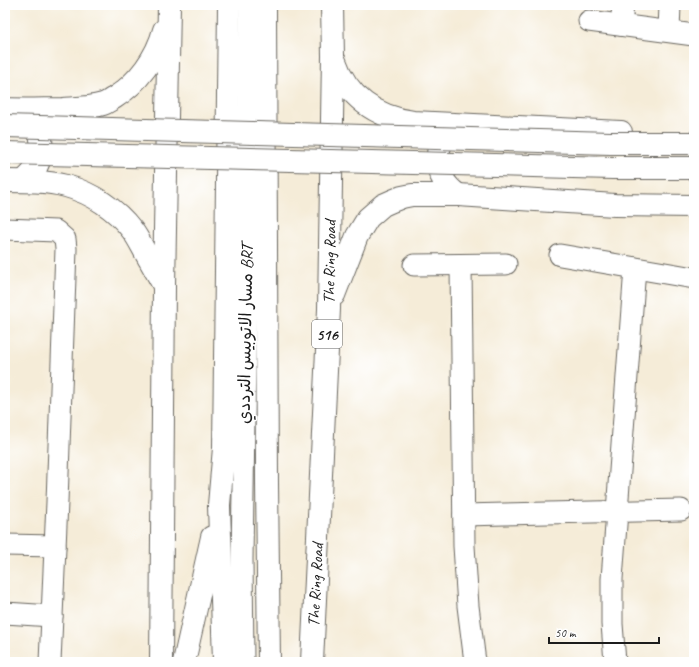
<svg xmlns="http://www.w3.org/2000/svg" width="699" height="667" font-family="Caveat,'Playpen Sans Arabic',sans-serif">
  <rect width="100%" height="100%" fill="#fff"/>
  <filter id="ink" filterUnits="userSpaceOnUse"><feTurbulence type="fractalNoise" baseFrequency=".025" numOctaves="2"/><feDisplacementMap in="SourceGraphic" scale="8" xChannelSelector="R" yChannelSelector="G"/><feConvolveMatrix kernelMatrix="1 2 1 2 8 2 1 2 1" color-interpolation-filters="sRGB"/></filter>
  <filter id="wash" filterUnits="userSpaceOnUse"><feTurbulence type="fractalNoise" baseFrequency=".012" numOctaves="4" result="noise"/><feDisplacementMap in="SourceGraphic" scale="16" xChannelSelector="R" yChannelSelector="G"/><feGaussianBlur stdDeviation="0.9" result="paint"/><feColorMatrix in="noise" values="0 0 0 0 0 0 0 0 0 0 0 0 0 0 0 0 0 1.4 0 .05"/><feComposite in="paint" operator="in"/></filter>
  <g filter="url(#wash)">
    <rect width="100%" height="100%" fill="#f5ecd8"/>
  </g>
  <g filter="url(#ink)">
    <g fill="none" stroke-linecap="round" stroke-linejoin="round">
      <g stroke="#68655e" stroke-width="23">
        <g id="minor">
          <path d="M 589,21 L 694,35"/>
          <path d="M 621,25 L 623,5"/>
          <path d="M 669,31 L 670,5"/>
          <path d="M 5,229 L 56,231 L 65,239 L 66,249 L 57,502 L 50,662"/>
          <path d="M 560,255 L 694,278"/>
          <path d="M 414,265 L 506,264"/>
          <path d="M 461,265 L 464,546 L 468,606 L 475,662"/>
          <path d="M 464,515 L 681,510"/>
          <path d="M 5,545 L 55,546"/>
          <path d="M 5,613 L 52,616"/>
          <path d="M 243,662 L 242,559 L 250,5"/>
          <path d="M 615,662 L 612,624 L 612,579 L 635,268"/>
        </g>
      </g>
      <g stroke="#68655e" stroke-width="24">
        <g id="highway">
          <path d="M 265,5 L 267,483 L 269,662"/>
          <path d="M 335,61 C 347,97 376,117 413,122 L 621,132"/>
          <path d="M 5,109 C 25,110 44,109 63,109 C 77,108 90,108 103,104 C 107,103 110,100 114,98 C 138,83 157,57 164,30"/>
          <path d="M 454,125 C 431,148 432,176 458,195"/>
          <path d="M 5,181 C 25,181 47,181 66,186 C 92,193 116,209 132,230 C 139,239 143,249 149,259 C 154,268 159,277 164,286"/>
          <path d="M 24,181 C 27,178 30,175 33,172 C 44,158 44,137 35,121 C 33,118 30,115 28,111"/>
          <path d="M 334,295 L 357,236 L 368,218 L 383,205 L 392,201 L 402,197 L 412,195 L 458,195 L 615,205 L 694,206"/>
          <path d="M 161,662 L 164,286 L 169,5"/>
          <path d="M 184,662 L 212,537"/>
          <path d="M 224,662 L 219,505 L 224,448 L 229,5"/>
          <path d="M 312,662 L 329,309 L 333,56 L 332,5"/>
        </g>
      </g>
      <use href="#minor" stroke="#fff" stroke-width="21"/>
      <use href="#highway" stroke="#fff" stroke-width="22"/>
      <g stroke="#68655e" stroke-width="24" stroke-linecap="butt">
        <g id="major-bridge">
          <path d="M 5,126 L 611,143 L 694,143"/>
          <path d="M 5,153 L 613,168 L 694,168"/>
        </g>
      </g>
      <use href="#major-bridge" stroke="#fff" stroke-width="22"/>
    </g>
  </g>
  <g text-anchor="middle" stroke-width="3" stroke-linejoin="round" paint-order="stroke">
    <rect fill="#fff" stroke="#606060" stroke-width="1" x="312" y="320" width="30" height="28" rx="3"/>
    <g font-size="16" font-weight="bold" fill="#1c1c1c">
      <text x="327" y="340">516</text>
    </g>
    <g font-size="17" fill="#1c1c1c" stroke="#fff">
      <text transform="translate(329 262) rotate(-89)" y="6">The Ring Road</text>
      <text transform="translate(245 334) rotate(-89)" y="6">مسار الاتوبيس الترددي BRT</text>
      <text transform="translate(315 585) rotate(-87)" y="6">The Ring Road</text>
    </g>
  </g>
  <rect width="699" height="667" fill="none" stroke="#fff" stroke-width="20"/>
  <path d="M549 637v6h110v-6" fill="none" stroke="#1c1c1c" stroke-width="2"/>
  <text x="555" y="637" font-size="12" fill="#1c1c1c" stroke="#ffffff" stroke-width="3" paint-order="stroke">50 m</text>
</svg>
